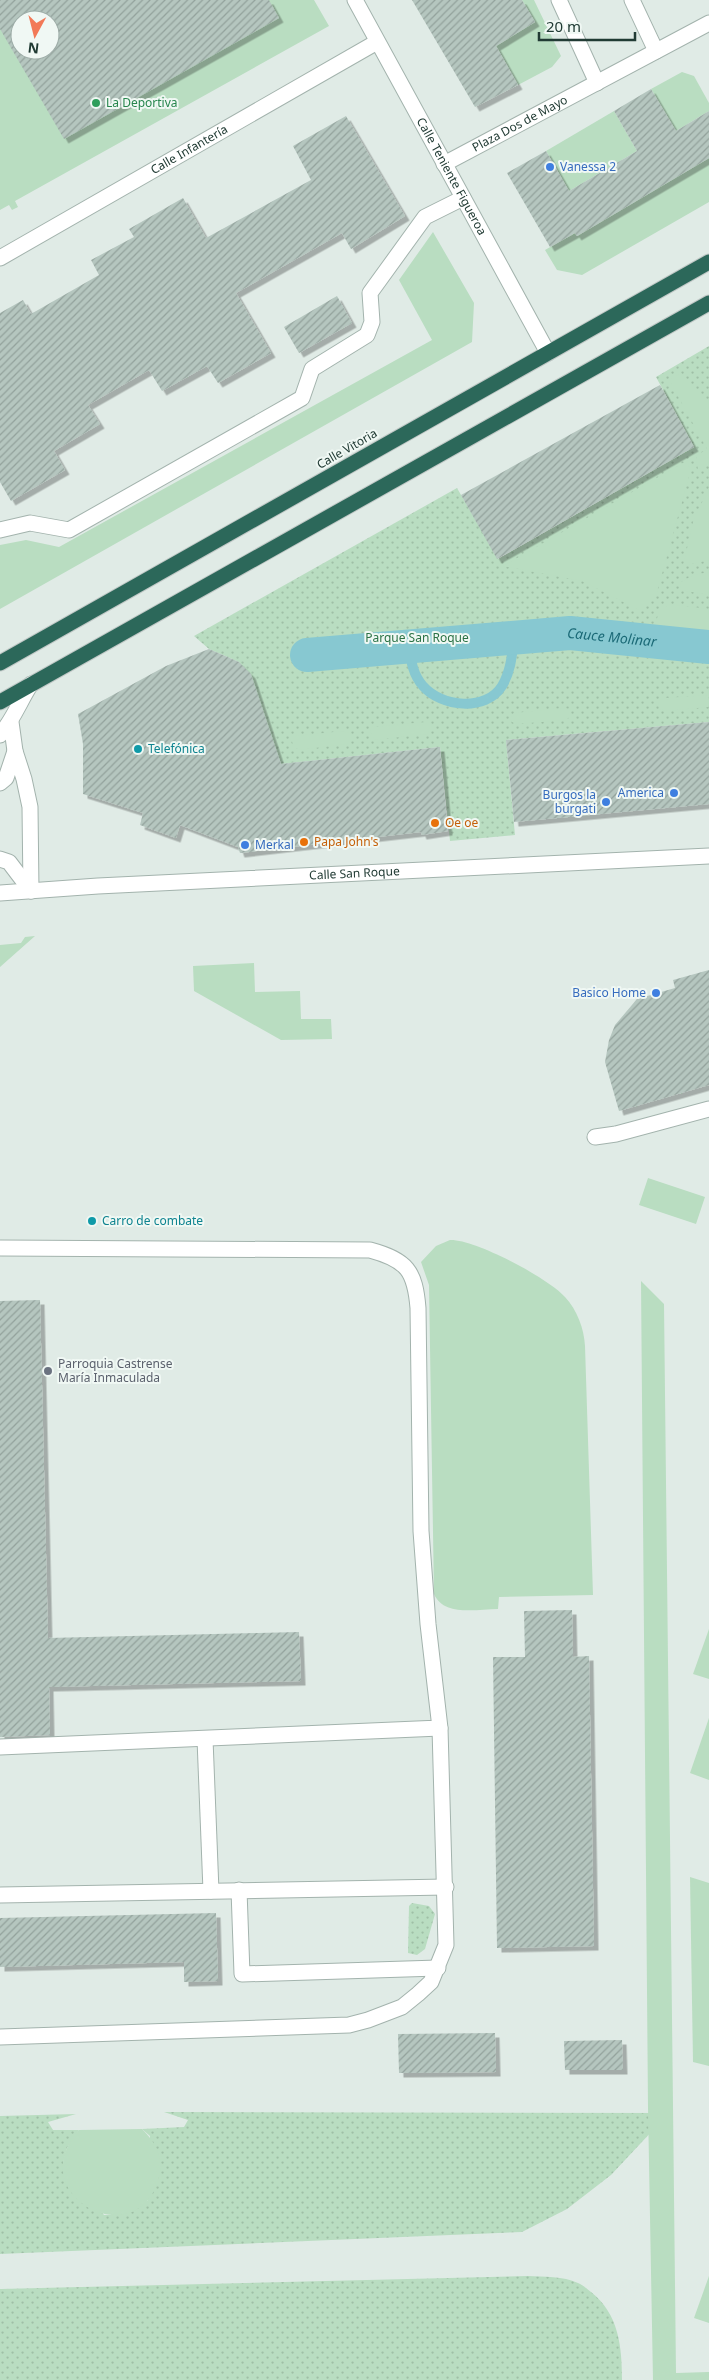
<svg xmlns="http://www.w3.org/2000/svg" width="709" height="2380" font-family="'Noto Sans',sans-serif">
  <defs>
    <pattern id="grass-dots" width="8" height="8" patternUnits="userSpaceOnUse" patternTransform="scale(1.25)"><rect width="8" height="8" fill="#b9ddc1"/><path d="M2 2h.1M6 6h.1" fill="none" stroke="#9fbfa6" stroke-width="1.8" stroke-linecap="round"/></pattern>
    <pattern id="building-hatch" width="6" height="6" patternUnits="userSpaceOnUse" patternTransform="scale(1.25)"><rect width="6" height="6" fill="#b5c6bf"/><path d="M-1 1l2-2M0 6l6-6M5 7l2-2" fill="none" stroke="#93a29c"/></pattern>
    <filter id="shadow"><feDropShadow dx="4.5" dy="4.5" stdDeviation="0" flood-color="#0004"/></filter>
  </defs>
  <rect width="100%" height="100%" fill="#e0ebe6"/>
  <g fill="url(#grass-dots)">
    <path d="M 709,346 L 709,722 L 506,740 L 515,835 L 450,841 L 440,747 L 281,764 L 268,727 L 239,662 L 209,649 L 194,636 L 457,488 L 498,559 L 694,447 L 656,377 Z"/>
    <path d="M 412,1903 L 429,1906 L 435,1914 L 425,1949 L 417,1955 L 408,1953 L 409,1906 Z"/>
    <path d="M 164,2112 L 669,2113 L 611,2175 L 567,2209 L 522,2232 L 0,2254 L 0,2116 L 76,2114 L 48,2122 L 53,2130 L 79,2130 L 67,2148 L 63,2163 L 104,2215 C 122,2215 134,2211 148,2200 L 150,2136 L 142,2129 L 184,2127 L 188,2120 Z"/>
    <path d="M 528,2276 C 544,2277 563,2276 578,2283 C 583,2285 587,2289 591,2292 C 619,2314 622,2347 622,2380 L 0,2380 L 0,2289 Z"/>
  </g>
  <g fill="#b9ddc1" fill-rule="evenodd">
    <path d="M 0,0 L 314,0 L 329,26 L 15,201 L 18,207 L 12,210 L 9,205 L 0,210 ZM 20,20 L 50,20 L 50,50 L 20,50 Z"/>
    <path d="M 522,0 L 534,0 L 561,56 L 552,67 L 518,85 L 496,46 L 535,22 Z"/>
    <path d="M 682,72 L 694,76 L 709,103 L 709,111 L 676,131 L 651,89 Z"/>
    <path d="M 614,111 L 637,151 L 569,191 L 546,151 Z"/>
    <path d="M 709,158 L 709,202 L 582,275 L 557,270 L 545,250 L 575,233 L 577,236 Z"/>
    <path d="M 433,232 L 474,303 L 472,342 L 0,609 L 0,545 L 26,540 L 59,547 L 432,340 L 399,280 Z"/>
    <path d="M 681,373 L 709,402 L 709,463 L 698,470 L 696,456 L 707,449 L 669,380 Z"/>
    <path d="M 688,460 L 690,473 L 657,592 L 639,610 L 582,581 L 503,566 Z"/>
    <path d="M 709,487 L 709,560 L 683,566 L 693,522 Z"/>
    <path d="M 709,572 L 709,595 L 680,590 L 681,582 L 693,575 Z"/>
    <path d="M 669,604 L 709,609 L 709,640 L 652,634 L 659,612 Z"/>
    <path d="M 709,695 L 708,707 L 667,711 L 659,709 L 658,701 L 665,698 Z"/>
    <path d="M 563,708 L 570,709 L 571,716 L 566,720 L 516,724 L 512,722 L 511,717 L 514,713 Z"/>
    <path d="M 426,722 L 430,722 L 432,726 L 427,734 L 375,740 L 370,732 L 372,727 Z"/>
    <path d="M 343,731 L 351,734 L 351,739 L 347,744 L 299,750 L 293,746 L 292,741 L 296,736 Z"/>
    <path d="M 35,936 L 0,967 L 0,945 L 21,943 L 25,937 Z"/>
    <path d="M 254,963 L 255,992 L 300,991 L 301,1019 L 331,1019 L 332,1039 L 281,1040 L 194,991 L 193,966 Z"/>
    <path d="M 648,1178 L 705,1197 L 696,1224 L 639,1205 Z"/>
    <path d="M 450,1240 C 475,1239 548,1278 565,1297 C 577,1310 584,1328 585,1346 L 593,1595 L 499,1597 L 498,1609 C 477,1609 444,1617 434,1594 L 429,1285 L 421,1262 L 436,1246 Z"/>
    <path d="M 641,1281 L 664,1304 L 676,2373 L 709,2372 L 709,2380 L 653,2380 L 648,2108 Z"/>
    <path d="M 709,1629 L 709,1679 L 693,1674 Z"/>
    <path d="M 709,1718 L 709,1780 L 690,1773 Z"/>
    <path d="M 690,1877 L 709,1883 L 709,2066 L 693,2062 Z"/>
    <path d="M 142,2129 C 155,2142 164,2157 159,2177 C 139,2257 20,2196 79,2130 Z"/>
    <path d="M 709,2276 L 709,2323 L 694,2318 Z"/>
  </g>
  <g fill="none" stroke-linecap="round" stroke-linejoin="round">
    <path stroke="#87c8d1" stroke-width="10" d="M 409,647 C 411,661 413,675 423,686 C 441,707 486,712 502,686 C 511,671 512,655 514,638"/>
    <path stroke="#87c8d1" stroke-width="34" id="s1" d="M 307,655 L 570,633 L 709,647"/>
  </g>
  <g fill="url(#building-hatch)" fill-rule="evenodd" filter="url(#shadow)">
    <path d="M 0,0 L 269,0 L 279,18 L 64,139 L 0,29 ZM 20,20 L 50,20 L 50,50 L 20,50 Z"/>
    <path d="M 412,0 L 522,0 L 535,22 L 496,46 L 518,85 L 475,107 Z"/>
    <path d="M 651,89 L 676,131 L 709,111 L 709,158 L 577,236 L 575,233 L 550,247 L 507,173 L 546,151 L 569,191 L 637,151 L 614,111 Z"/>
    <path d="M 346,116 L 405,216 L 351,249 L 342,233 L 236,293 L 271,353 L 218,383 L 207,366 L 162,391 L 149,370 L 88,405 L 100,424 L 54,451 L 65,470 L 11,501 L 0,482 L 0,313 L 23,300 L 31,314 L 99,275 L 91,260 L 134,237 L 129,229 L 183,198 L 206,238 L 311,180 L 293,146 Z"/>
    <path d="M 337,296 L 352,323 L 299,353 L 284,327 Z"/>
    <path d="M 660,385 L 694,447 L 497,559 L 461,495 Z"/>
    <path d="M 209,649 L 239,662 L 251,674 L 281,764 L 440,747 L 448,831 L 422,835 L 421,832 L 240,853 L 238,847 L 180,825 L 176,838 L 140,825 L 143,813 L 83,794 L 83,744 L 78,714 L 166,666 Z"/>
    <path d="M 709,722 L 709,804 L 514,822 L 506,740 Z"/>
    <path d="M 709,970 L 709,1085 L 619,1111 L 605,1062 L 609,1040 L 615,1025 L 637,999 L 675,988 L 673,980 Z"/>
    <path d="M 40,1300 L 48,1638 L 299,1632 L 301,1681 L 49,1687 L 50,1735 L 0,1737 L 0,1301 Z"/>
    <path d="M 572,1610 L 573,1657 L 589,1656 L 594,1946 L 497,1948 L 493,1657 L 525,1657 L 524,1611 Z"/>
    <path d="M 216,1913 L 218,1981 L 184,1982 L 184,1962 L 0,1967 L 0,1918 Z"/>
    <path d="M 495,2033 L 496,2072 L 399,2073 L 398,2034 Z"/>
    <path d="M 622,2040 L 623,2070 L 565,2070 L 564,2041 Z"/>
  </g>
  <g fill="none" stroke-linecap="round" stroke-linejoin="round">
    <g stroke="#a3b3ad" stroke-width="17">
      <g id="lane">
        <path d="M 0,530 L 30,523 L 69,530 L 302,398 L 312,369 L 367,335 L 372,322 L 370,293 L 425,217 L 463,198"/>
        <path d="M 11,722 L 15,751 L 24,779 L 30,807 L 31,891"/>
        <path d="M 0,735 C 13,720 20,701 31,684"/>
        <path d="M 0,783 L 6,778 L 15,751"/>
        <path d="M 0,859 L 9,862 L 31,891"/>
        <path d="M 595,1137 L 616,1134 L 709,1109"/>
        <path d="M 0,1248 L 370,1250 C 407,1260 415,1271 418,1308 L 421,1531 L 428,1624 L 440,1728 L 0,1747"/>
        <path d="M 205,1739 L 211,1891"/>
        <path d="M 239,1890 L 242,1974 L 438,1968"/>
        <path d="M 0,1895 L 446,1887"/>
        <path d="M 0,2037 L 349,2025 L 368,2020 L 402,2007 L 418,1994 L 431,1982 L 446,1945 L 440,1728"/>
      </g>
    </g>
    <g stroke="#a3b3ad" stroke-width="17">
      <g id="street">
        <path id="s2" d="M 355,0 L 548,353"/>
        <path d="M 559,0 L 597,83"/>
        <path d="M 632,0 L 656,51"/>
        <path id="s3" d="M 444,164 L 709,23"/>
        <path id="s4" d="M 0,258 L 377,42"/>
        <path id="s5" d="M 0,893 L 98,886 L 709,856"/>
      </g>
    </g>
    <g stroke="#c1c8c6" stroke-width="17">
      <g id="highway">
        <path d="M 0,663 L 709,262"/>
        <path d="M 0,702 L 709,303"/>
      </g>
    </g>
    <use href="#lane" stroke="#fff" stroke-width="15"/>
    <use href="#street" stroke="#fff" stroke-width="15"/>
    <use href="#highway" stroke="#2c685a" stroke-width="15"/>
  </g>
  <circle fill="#2e9e5b" stroke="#f0f8f4" stroke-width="2" cx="96" cy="103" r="5"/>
  <g fill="#3f7fe0" stroke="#f0f8f4" stroke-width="2">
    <circle cx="550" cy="167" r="5"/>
    <circle cx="674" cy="793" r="5"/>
    <circle cx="606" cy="802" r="5"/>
    <circle cx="245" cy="845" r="5"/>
    <circle cx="656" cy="993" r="5"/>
  </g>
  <g fill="#0f9aa8" stroke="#f0f8f4" stroke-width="2">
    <circle cx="138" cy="749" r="5"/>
    <circle cx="92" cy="1221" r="5"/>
  </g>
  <g fill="#e8710a" stroke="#f0f8f4" stroke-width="2">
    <circle cx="435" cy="823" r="5"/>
    <circle cx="304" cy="842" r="5"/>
  </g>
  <circle fill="#6b7280" stroke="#f0f8f4" stroke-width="2" cx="48" cy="1371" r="5"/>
  <g text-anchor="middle" stroke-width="4" stroke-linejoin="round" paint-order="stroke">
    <g font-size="12" fill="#27864d" stroke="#f0f8f4" text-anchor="start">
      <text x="106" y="107">La Deportiva</text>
    </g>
    <g font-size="12" fill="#213b34" stroke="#f0f8f4">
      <text dy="4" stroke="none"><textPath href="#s3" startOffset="86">Plaza Dos de Mayo</textPath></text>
      <text dy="4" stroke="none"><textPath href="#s4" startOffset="218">Calle Infantería</textPath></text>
      <text dy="4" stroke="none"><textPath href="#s2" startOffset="201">Calle Teniente Figueroa</textPath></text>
      <text transform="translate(347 449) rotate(-30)" y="4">Calle Vitoria</text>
      <text dy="4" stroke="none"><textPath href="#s5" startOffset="355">Calle San Roque</textPath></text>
    </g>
    <g font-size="12" fill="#366cbe" stroke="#f0f8f4" text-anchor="end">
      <text x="560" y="171" text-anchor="start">Vanessa 2</text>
      <text x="664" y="797">America</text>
      <text x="596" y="799">Burgos la<tspan x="596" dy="14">burgati</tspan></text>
      <text x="255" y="849" text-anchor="start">Merkal</text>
      <text x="646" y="997">Basico Home</text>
    </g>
    <g font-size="12" fill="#2b7245" stroke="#f0f8f4">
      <text x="417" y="642">Parque San Roque</text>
    </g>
    <g font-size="12" fill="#0d838f" stroke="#f0f8f4" text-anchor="start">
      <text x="148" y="753">Telefónica</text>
      <text x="102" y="1225">Carro de combate</text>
    </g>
    <g font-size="12" fill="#c56008" stroke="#f0f8f4" text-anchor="start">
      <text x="445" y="827">Oe oe</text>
      <text x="314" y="846">Papa John's</text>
    </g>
    <g font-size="12" fill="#5b616d" stroke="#f0f8f4" text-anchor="start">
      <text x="58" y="1368">Parroquia Castrense<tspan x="58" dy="14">María Inmaculada</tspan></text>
    </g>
    <g font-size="14" font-style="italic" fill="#1b6a77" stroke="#f0f8f4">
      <text dy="5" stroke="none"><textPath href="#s1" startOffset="306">Cauce Molinar</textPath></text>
    </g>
  </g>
  <g transform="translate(35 35) rotate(187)"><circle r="24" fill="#f0f8f4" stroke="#9daca7"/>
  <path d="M0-4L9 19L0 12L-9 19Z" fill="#f27957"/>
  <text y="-8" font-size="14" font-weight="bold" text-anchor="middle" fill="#213b34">N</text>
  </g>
  <path d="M539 32v8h96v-8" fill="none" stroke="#213b34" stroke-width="2.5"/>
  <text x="546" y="32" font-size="15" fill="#213b34" stroke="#f0f8f4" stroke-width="4" paint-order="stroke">20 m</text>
</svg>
